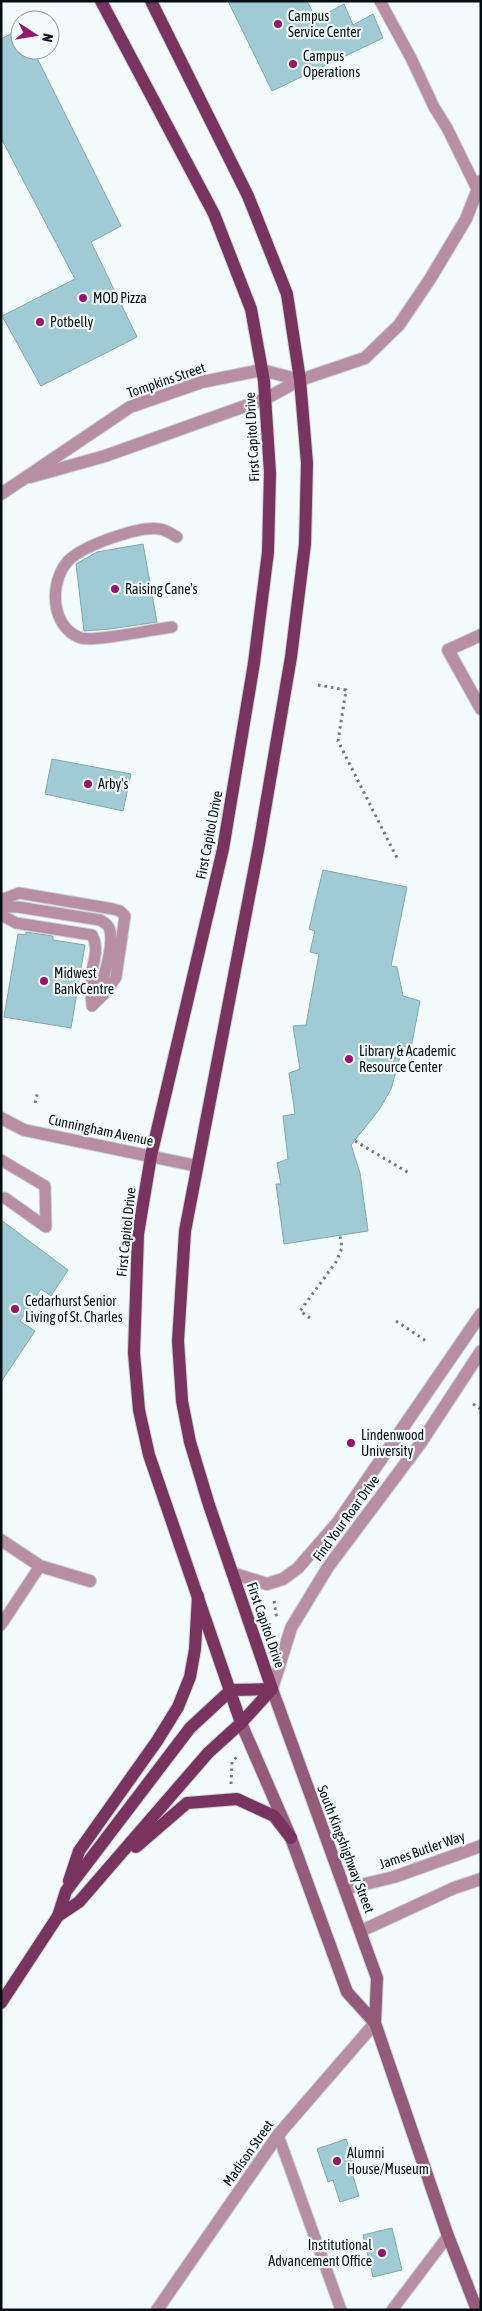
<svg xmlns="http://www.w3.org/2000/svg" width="482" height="2311" font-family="'Asap Condensed',sans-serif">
  <rect width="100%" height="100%" fill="#f3fbfd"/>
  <g fill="#a0cbd4" stroke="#7fa8b1">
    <path d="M 228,1 L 307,1 L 316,19 L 344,4 L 353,25 L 373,14 L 383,38 L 272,91 Z"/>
    <path d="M 20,29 L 20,50 L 33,50 L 121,226 L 91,242 L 137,337 L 41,386 L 2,316 L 75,279 L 1,138 L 1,39 Z"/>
    <path d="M 143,544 L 157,622 L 110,629 L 84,631 L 76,564 L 97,552 Z"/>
    <path d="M 52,759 L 131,774 L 123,811 L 45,794 Z"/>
    <path d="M 323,870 L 407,887 L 391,966 L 397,967 L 403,996 L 420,1001 L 411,1048 L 403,1046 L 391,1089 L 379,1110 L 351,1145 L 360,1173 L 368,1231 L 284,1244 L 276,1184 L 281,1184 L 277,1163 L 288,1159 L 283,1116 L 295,1114 L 289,1073 L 300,1069 L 293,1026 L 306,1025 L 319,954 L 310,952 L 315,931 L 309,929 Z"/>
    <path d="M 26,932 L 53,936 L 53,940 L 85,945 L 71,1028 L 4,1017 L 18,934 L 26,935 Z"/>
    <path d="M 1,1220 L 68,1270 L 51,1296 L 41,1289 L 20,1321 L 35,1331 L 1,1382 Z"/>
    <path d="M 346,2139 L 358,2173 L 353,2176 L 359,2196 L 340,2202 L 333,2180 L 328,2182 L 317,2149 Z"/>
    <path d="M 392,2228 L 402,2270 L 373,2277 L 363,2235 Z"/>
  </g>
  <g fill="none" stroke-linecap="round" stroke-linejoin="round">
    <g stroke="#ccd5d7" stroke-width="13">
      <g id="service">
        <path d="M 380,1 L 411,58 L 434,107 L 447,128 L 478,191"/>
        <path d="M 172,627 C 155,629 94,642 81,638 C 50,627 49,582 68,561 C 82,546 140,525 160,529 C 166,530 172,534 177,537"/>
        <path d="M 1,900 L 19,893 L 113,909 L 120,911 L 125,916 L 116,977 L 108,990 L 92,1006"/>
        <path d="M 1,907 L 18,907 L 100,920 C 105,923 109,925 110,931 C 114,947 102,985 95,1000"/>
        <path d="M 1,915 L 16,923 L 92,935 C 100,949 92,964 91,979 C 90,987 91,996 92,1004"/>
        <path d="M 1,1160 L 45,1186 L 46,1227 L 5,1198"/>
        <path d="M 1,1625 L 40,1566"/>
        <path d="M 278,2135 L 341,2310"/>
        <path d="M 392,2310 L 448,2236"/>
      </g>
    </g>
    <g stroke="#ccd5d7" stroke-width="14">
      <g id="minor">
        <path d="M 30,477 L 105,456 L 265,399 L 300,380 L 365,358 L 399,325 L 430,279 L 466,219 L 481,181"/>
        <path d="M 1,494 L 130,407 L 202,382 L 262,370 L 300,380"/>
        <path d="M 481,635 L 448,650 L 481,709"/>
        <path d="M 1,1118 L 24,1130 L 197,1166"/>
        <path d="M 1,1540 L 40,1566 L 90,1581"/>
        <path d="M 232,1573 L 267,1584 L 283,1579 L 298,1568 L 338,1522 L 481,1314"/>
        <path d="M 272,1689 L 291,1628 L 328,1567 L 420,1444 L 481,1351"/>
        <path d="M 345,1889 L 394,1877 L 481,1846"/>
        <path d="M 361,1931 L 454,1888 L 481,1879"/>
        <path d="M 157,2310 L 278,2135 L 375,2023"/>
      </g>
    </g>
    <g stroke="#ccd5d7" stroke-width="14">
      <g id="secondary">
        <path d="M 272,1689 L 377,1978 L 375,2023 L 448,2236 L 477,2310"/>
        <path d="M 241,1723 L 291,1838 L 347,1992 L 375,2023"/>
      </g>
    </g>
    <g stroke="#ccd5d7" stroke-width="14">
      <g id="primary">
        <path d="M 101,1 L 214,214 L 251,309 L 264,381 L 270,473 L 268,552 L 254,663 L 223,849 L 151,1156 L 138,1234 L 134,1353 L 139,1410 L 149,1455 L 241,1723"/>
        <path d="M 151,1 L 248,196 L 287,294 L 300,380 L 307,463 L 305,544 L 291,657 L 259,845 L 185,1231 L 178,1341 L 182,1401 L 190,1442 L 209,1505 L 272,1689"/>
        <path d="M 136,1847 L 187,1803 L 237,1799 L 274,1816 L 291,1838"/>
        <path d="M 69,1881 L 79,1851 L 157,1741 L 178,1707 L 190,1677 L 195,1649 L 198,1596"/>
        <path d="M 58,1916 L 79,1902 L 208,1753 L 241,1723 L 272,1689"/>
        <path d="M 1,2003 L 58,1916 L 66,1891 L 190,1728 L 231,1690 L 272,1689"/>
      </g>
    </g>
    <g stroke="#717c7e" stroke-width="3" stroke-dasharray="2.5 4" stroke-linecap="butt">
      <path d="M 318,685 L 346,690 L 338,741 L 398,860"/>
      <path d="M 35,1103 L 38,1091"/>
      <path d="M 355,1141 L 409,1173"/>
      <path d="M 310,1318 L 300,1311 L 336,1262 L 342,1248 L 340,1236"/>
      <path d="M 396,1321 L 426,1341"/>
      <path d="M 473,1404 L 481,1409"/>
      <path d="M 274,1601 L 277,1620"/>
      <path d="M 231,1784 L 232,1761 L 237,1757"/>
    </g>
    <use href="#service" stroke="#b78ea4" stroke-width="11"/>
    <use href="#minor" stroke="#b78ea4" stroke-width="12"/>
    <use href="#secondary" stroke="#935a7b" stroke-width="12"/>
    <use href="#primary" stroke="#78345f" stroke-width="12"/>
  </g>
  <g fill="#96166f" stroke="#f3fbfd" stroke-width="2">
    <circle cx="278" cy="24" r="5"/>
    <circle cx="293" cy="64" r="5"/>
    <circle cx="83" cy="298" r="5"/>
    <circle cx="40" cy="322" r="5"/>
    <circle cx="115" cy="589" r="5"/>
    <circle cx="88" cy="784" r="5"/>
    <circle cx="44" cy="981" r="5"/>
    <circle cx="349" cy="1059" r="5"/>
    <circle cx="15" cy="1309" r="5"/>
    <circle cx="351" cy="1443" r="5"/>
    <circle cx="337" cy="2161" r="5"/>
    <circle cx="382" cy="2253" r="5"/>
  </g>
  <g text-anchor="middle" stroke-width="4.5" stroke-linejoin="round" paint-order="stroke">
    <g font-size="14" fill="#020f12" stroke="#f3fbfd" text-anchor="start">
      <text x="288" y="21">Campus<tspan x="288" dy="16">Service Center</tspan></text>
      <text x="303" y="61">Campus<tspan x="303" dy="16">Operations</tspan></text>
      <text x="93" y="303">MOD Pizza</text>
      <text x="50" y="327">Potbelly</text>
      <text x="125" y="594">Raising Cane's</text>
      <text x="98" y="789">Arby's</text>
      <text x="54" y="978">Midwest<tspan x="54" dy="16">BankCentre</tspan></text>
      <text x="359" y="1056">Library &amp; Academic<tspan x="359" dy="16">Resource Center</tspan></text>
      <text x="25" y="1306">Cedarhurst Senior<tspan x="25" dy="16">Living of St. Charles</tspan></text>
      <text x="361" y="1440">Lindenwood<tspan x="361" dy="16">University</tspan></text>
      <text x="347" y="2158">Alumni<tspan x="347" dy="16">House/Museum</tspan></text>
      <text x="372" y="2250" text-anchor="end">Institutional<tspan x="372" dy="16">Advancement Office</tspan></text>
    </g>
    <g font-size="14" fill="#020f12" stroke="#f3fbfd">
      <text transform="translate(166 380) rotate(-19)" y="5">Tompkins Street</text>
      <text transform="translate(252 437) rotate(-93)" y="5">First Capitol Drive</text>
      <text transform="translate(209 835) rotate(-79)" y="5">First Capitol Drive</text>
      <text transform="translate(101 1130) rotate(12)" y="5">Cunningham Avenue</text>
      <text transform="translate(126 1232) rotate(-84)" y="5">First Capitol Drive</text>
      <text transform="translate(346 1518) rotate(-54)" y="5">Find Your Roar Drive</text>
      <text transform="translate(266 1625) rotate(71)" y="5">First Capitol Drive</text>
      <text transform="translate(346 1849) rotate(69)" y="5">South Kingshighway Street</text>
      <text transform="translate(422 1850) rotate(-19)" y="5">James Butler Way</text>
      <text transform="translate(248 2153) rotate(-55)" y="5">Madison Street</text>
    </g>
  </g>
  <rect width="482" height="2311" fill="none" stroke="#020f12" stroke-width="5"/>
  <g transform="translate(35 35) rotate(102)"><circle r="24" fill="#f3fbfd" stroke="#939d9f"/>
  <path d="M0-4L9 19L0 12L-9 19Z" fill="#96166f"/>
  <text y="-8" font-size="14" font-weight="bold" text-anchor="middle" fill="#020f12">N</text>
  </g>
</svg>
